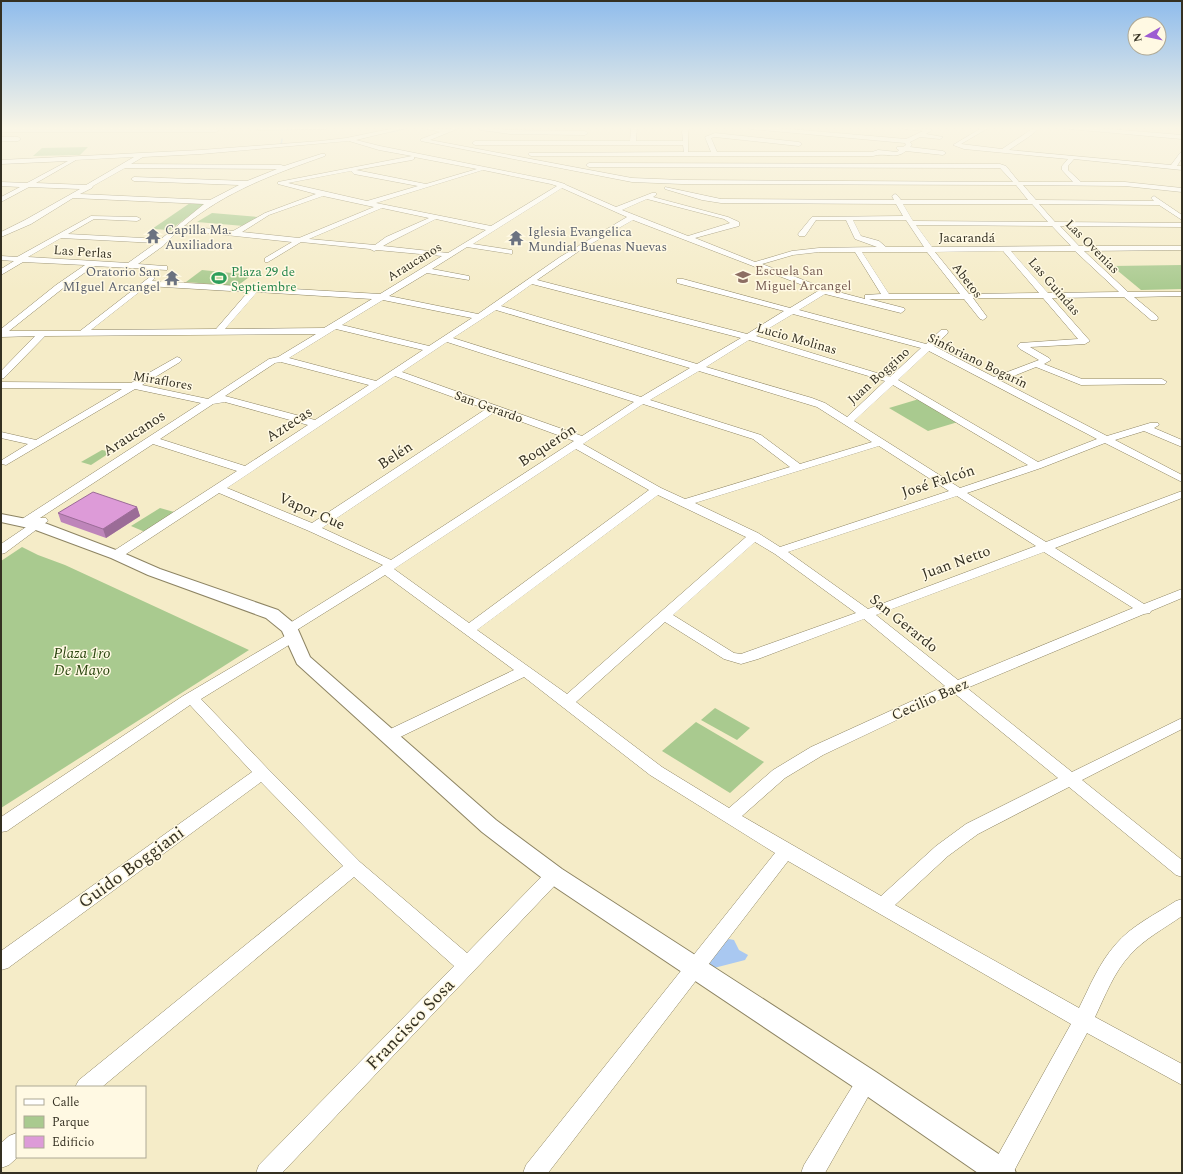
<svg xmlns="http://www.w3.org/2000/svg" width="1183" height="1174" font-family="Spectral,serif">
  <rect width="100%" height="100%" fill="#f5ecc8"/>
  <g fill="#a9ca8f">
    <path d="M 88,147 L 80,155 L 33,156 L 42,148 Z"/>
    <path d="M 190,203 L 205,204 L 170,230 L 152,229 Z"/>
    <path d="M 212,213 L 258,217 L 244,226 L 197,222 Z"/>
    <path d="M 1182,265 L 1182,289 L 1141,290 L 1112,266 Z"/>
    <path d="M 202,270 L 252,275 L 237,286 L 186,282 Z"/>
    <path d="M 919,399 L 958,422 L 928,431 L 889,408 Z"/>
    <path d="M 102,450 L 111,452 L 91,465 L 81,462 Z"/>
    <path d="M 160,508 L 174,512 L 145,532 L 131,526 Z"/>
    <path d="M 22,547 L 38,555 L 65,565 L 249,650 L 1,808 L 1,561 Z"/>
    <path d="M 715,708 L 750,728 L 737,740 L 701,720 Z"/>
    <path d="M 696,722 L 764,762 L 730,793 L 662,751 Z"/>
  </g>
  <path fill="#a9c8f1" d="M 729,939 L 734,940 L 739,950 L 748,955 L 745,960 L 714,968 L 708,967 C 710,955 718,945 729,939 Z"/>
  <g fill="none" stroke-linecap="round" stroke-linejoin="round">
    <g stroke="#a9c8f1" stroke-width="1.5">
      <path d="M 391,132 L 412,127"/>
      <path d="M 281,145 L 282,139"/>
    </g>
    <g stroke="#8d8463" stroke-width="1">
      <g id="minor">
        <path d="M 260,127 L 329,127 L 326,129 L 258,130 L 258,128 Z"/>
        <path d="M 400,127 L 410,127 L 356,140 L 380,146 L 555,181 L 565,184 L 566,185 L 616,207 L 652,193 L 656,193 L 656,195 L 653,197 L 728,217 L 739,222 L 739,226 L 695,238 L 755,262 L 792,251 L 819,248 L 877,247 L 855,239 L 846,220 L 816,220 L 805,236 L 799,236 L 798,234 L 812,217 L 903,216 L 896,204 L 721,203 L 702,200 L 665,189 L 665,187 L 721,199 L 894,200 L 892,196 L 895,194 L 897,195 L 901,200 L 1028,200 L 1016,185 L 682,184 L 632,182 L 421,141 L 421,139 L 440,132 L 419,127 C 428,126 437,130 446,129 C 451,129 456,127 462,127 L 430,140 L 632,178 L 682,180 L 1013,182 L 1000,168 L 589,167 L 586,165 L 589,163 L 1000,164 L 1006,166 L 1019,182 L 1073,182 L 1062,170 L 1062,166 L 1068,159 L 964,149 L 953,145 L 983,127 L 990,127 L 961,144 L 1002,149 L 1035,127 L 1041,127 L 1030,136 L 1009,150 L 1171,165 L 1180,153 L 1182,152 L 1182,158 L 1177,166 L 1182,166 L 1182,170 L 1074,159 L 1068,166 L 1068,170 L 1081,182 L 1125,182 L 1182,188 L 1182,192 L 1125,186 L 1023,185 L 1036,200 L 1154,201 L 1151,198 L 1154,196 L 1182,215 L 1182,220 L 1159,205 L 1039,204 L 1055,222 L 1182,223 L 1182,227 L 1060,226 L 1079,246 L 1182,246 L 1182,250 L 1084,251 L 1128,292 L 1182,292 L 1182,296 L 1134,297 L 1157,316 L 1158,318 L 1157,320 L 1151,320 L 1124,297 L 1052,298 L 1090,341 L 1085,344 L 1030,347 L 1049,358 L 1051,360 L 1044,364 L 1082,379 L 1162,379 L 1167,382 L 1165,384 L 1081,385 L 1036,367 L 1001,381 L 1107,436 L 1150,423 L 1158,423 L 1159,425 L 1154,428 L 1182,440 L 1182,447 L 1144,431 L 1115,440 L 1182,475 L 1182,482 L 1105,443 L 1041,468 L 967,493 L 1046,542 L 1182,491 L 1182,498 L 1055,548 L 1144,604 L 1182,589 L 1182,598 L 1151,611 L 1150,613 L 1144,614 L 967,688 L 1072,772 L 1182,718 L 1182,729 L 1082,780 L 1182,860 L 1182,877 L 1176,875 L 1069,787 L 978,834 L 948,856 L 895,905 L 1079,1008 C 1090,986 1099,963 1116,944 C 1131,926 1156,914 1176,901 L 1182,899 L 1182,916 C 1165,928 1144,939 1130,955 C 1114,972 1105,996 1095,1017 L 1182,1064 L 1182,1085 L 1087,1033 L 1013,1173 L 990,1173 L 993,1164 L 1071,1024 L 788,861 L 548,1173 L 523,1173 L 526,1165 L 775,853 L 650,775 L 524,677 L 394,740 L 389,741 L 384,740 L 381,736 L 384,732 L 514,670 L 385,575 L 292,633 L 297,634 L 299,637 L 297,640 L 201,699 L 268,769 L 360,862 L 467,953 L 548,870 L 554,868 L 560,870 L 563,875 L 560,880 L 282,1173 L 256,1173 L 259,1165 L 454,966 L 354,877 L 102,1087 L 75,1087 L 79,1080 L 343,866 L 261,782 L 8,968 L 1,970 L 1,951 L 252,772 L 190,705 L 7,831 L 1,832 L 1,817 L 183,696 L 290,633 L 285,632 L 283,629 L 285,626 L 383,565 L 309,531 L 219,493 L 120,558 L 112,558 L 110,555 L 112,552 L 237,471 L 153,444 L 40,518 L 46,518 L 48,521 L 5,553 L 1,554 L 1,544 L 29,525 L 22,525 L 20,522 L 22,519 L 201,403 L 135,389 L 6,465 L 2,464 L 2,460 L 28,444 L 1,438 L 1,432 L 36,440 L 122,389 L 1,388 L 1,382 L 131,383 L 177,357 L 180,358 L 182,360 L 180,362 L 142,385 L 208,399 L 269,359 L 278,357 L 316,334 L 45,336 L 4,378 L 1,379 L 1,371 L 35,336 L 1,337 L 1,329 L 56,285 L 85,265 L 23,262 L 1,275 L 1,269 L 14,261 L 1,260 L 1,256 L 17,257 L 91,216 L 137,217 L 141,219 L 137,221 L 94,219 L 68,234 L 161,239 L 204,204 L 73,198 L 31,224 L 1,237 L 1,232 L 25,220 L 80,189 L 29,187 L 1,202 L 1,197 L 20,187 L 1,186 L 1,182 L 27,183 L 68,161 L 1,164 L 1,160 L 201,150 L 320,141 L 346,138 ZM 349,141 L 379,150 L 412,156 L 278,182 L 278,184 L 316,194 L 265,213 L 233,231 L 184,226 C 226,191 274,174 325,156 L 325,154 L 321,154 L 284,166 L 281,165 L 131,164 L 143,157 L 201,154 ZM 134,157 L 86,185 L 36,183 L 76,160 ZM 414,157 L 477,169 L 426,184 L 356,170 L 412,160 L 414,159 ZM 125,168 L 277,169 L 247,181 L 134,177 L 131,179 L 134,181 L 239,185 L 210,200 L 80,194 L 92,188 L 93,186 ZM 483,170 L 551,184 L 557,186 L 491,226 L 376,203 ZM 351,171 L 354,174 L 418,186 L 367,201 L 288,183 ZM 562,188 L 627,217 L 560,257 L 478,314 L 389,296 L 427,273 L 469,280 L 469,276 L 432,269 L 467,247 L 512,254 L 512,250 L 473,244 ZM 323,196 L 374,207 L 299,238 L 242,232 L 269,215 ZM 647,199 L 724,219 L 730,223 L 688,236 L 622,210 ZM 903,204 L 1032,204 L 1048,222 L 913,221 ZM 382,208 L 429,218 L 386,237 L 375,245 L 309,239 ZM 436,219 L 486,230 L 448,253 L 383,246 L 392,241 ZM 633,220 L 818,291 L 790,308 L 683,279 L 677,279 L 677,283 L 784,311 L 747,334 L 537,280 L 582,249 ZM 853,220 L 906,220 L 924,247 L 886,247 L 879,241 L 861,236 ZM 916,225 L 1052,226 L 1071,246 L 932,247 ZM 179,230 L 292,242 L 265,258 L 265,262 L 268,262 L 301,242 L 370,249 L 374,251 L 377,250 L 442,256 L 380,294 L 152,281 L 155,278 L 151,276 L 80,331 L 9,331 L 62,289 L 94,266 L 167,270 L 167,266 L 164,266 L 138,264 L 163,246 ZM 61,238 L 156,243 L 128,263 L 28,257 ZM 1003,251 L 1039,293 L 969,294 L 935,252 ZM 1011,251 L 1075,251 L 1119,292 L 1048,293 ZM 819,252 L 855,252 L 881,294 L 865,295 L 865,299 L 827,289 L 762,264 L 793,255 ZM 862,252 L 927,252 L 960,294 L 889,294 ZM 532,284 L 741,338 L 697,364 L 501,306 ZM 147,286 L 248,292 L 216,329 L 91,330 ZM 257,292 L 372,299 L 324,328 L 225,329 ZM 825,294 L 901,313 L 905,310 L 904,308 L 869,299 L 964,299 L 980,319 L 983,320 L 987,317 L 973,298 L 1043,298 L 1078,339 L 1020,343 L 1017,346 L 1020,349 L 1039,360 L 994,377 L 934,346 L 947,334 L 948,332 L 947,330 L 941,330 L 926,344 L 799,310 ZM 383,300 L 472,318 L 429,346 L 342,325 ZM 496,310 L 690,368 L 641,397 L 453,338 ZM 793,314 L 921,348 L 890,377 L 756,336 ZM 336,329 L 423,350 L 376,381 L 289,358 ZM 749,340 L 885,381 L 847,417 L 825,403 L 812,398 L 706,367 ZM 447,342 L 634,402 L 582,436 L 402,372 ZM 929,351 L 1097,439 L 1038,462 L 898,380 ZM 281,362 L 369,385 L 315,420 L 225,396 L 275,363 ZM 699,371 L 817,407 L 872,442 L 800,464 L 761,435 L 650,400 ZM 395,376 L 486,409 L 312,523 L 227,488 ZM 893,385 L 1028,465 L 960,488 L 854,421 ZM 225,402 L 308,425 L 245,466 L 160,439 L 213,404 ZM 643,404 L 753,439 L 790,467 L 685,499 L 661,488 L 583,444 ZM 495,412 L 574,441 L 391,560 L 322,528 ZM 879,446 L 949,491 L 780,547 L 758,533 L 695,503 ZM 576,449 L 649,490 L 469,623 L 394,569 ZM 658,495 L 746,537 L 567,694 L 477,630 ZM 957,496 L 1036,546 L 868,609 L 788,552 ZM 755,542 L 775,554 L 856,613 L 741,654 L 734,653 L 673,615 ZM 1044,552 L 1133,608 L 958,680 L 876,615 ZM 864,619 L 945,686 L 811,747 L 773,770 L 729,808 L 662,767 L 576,702 L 665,622 L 724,659 L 741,664 L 758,659 ZM 954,693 L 1058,778 L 966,824 L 936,846 L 881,896 L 742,816 L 785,778 L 823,755 Z"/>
        <path d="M 479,127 L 510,130 L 585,131 L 588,133 L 585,135 L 510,134 L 481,130 L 478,128 Z"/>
        <path d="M 631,127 L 637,127 L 636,141 L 683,141 L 682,131 L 684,127 L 690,127 L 688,131 L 688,152 L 711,152 L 705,137 L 715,133 L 799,142 L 802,144 L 799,146 L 715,137 L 711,138 L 717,152 L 872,152 L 878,150 L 897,152 L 899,150 L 897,149 L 897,147 L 903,147 L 906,145 L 905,143 L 750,129 L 747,127 L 767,127 L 906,139 L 923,131 L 904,129 L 901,127 L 931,129 L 931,131 L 926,134 L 943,137 L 940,139 L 920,137 L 910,142 L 912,145 L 910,147 L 943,151 L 946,153 L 943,155 L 906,151 C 895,160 886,152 873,156 L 531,156 L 528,154 L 529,153 L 684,152 L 683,145 L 475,145 L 472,143 L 475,141 L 630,141 Z"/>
        <path d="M 1066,127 L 1086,127 L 1182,135 L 1182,139 L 1069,129 Z"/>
        <path d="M 1,128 L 216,128 L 219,130 L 216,132 L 1,132 Z"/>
        <path d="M 1,137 L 18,137 L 21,139 L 18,141 L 1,141 Z"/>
        <path d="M 867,1071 L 874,1074 L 877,1081 L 825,1173 L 801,1173 L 804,1165 L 860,1074 Z"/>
        <path d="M 17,1133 L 17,1157 L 18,1157 L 9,1165 L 1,1168 L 1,1143 L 9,1136 Z"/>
      </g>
    </g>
    <g stroke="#8d8463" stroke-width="2">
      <path id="major" d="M 1,514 L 42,522 L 121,552 L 160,569 L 278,610 L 296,625 L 310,657 L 496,820 L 562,869 L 876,1072 L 1012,1163 L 1016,1173 L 978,1173 L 858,1090 L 546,881 L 482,832 L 297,664 L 282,631 L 266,618 L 148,575 L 111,558 L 33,529 L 1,522 Z"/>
    </g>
    <use href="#minor" fill="#fff" fill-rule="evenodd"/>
    <use href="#major" fill="#fff" fill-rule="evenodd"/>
  </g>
  <path fill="#be85ba" d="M 137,507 L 140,516 L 106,538 L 61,522 L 58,513 Z"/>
  <path fill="#9b6c97" d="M 137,507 L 140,516 L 106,538 L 103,529 Z"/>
  <path fill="#dd9bd8" stroke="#9b6c97" d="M 93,492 L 137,507 L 103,529 L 58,513 Z"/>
  <linearGradient id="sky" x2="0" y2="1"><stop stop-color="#8fbcec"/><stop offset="0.44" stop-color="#faf6e6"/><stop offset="1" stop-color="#faf6e6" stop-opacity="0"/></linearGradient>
  <rect width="1183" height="291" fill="url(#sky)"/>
  <defs>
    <g id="temple-bare" transform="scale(1.2)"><path d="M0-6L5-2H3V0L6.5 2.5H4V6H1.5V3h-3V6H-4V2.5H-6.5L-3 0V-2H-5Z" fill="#6b7280" stroke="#fff9e3" stroke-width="2.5" paint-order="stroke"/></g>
    <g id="school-bare" transform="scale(1.2)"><path d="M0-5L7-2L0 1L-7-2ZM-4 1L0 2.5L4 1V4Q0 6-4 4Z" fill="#8d6e63" stroke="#fff9e3" stroke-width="2.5" paint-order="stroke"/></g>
    <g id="stadium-bare" transform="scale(1.2)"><path d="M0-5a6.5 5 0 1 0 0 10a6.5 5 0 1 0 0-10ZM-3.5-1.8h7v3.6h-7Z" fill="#2e9e5b" stroke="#fff9e3" stroke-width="2.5" paint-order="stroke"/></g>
  </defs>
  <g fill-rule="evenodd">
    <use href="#temple-bare" x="153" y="236"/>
    <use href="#temple-bare" x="516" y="238"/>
    <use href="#school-bare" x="743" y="277"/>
    <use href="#temple-bare" x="172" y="278"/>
    <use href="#stadium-bare" x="219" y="278"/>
  </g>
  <g text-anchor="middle" stroke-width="3" stroke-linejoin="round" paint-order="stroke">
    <g font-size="13" fill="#5b616d" stroke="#fff9e3" text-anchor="start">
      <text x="165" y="234">Capilla Ma.<tspan x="165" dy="15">Auxiliadora</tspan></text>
      <text x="528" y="236">Iglesia Evangelica<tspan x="528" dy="15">Mundial Buenas Nuevas</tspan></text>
      <text x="160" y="276" text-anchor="end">Oratorio San<tspan x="160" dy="15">MIguel Arcangel</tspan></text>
    </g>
    <g font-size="13" fill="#343022" stroke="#fff9e3">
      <text x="967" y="242">Jacarandá</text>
      <text transform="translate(1093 246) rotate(45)" y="5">Las Ovenias</text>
      <text transform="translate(83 251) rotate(4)" y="5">Las Perlas</text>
      <text transform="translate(414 261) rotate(-32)" y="5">Araucanos</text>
      <text transform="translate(968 280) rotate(52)" y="5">Abetos</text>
      <text transform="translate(1055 286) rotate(49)" y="5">Las Guindas</text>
      <text transform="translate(797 338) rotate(16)" y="5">Lucio Molinas</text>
      <text transform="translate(978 360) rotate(26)" y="5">Sinforiano Bogarín</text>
      <text transform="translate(878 375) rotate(-42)" y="5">Juan Boggino</text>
      <text transform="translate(163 380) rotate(10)" y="5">Miraflores</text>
      <text transform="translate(489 406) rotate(20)" y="5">San Gerardo</text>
    </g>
    <g font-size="13" fill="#785e54" stroke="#fff9e3" text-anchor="start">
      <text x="755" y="275">Escuela San<tspan x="755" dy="15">Miguel Arcangel</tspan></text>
    </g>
    <g font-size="13" fill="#27864d" stroke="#fff9e3" text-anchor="start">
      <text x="231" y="276">Plaza 29 de<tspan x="231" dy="15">Septiembre</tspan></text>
    </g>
    <g font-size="15" fill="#343022" stroke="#fff9e3">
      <text transform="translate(289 424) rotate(-33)" y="5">Aztecas</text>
      <text transform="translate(134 433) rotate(-33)" y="5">Araucanos</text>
      <text transform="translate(547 445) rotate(-33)" y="5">Boquerón</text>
      <text transform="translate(395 455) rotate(-33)" y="5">Belén</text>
      <text transform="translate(938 481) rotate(-18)" y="5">José Falcón</text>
      <text transform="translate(312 511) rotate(24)" y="5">Vapor Cue</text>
      <text transform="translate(956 562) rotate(-20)" y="5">Juan Netto</text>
      <text transform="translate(904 623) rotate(39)" y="5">San Gerardo</text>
      <text transform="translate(930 699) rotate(-24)" y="5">Cecilio Baez</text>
    </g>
    <g font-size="15" font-style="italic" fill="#2c4610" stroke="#fff9e3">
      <text x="82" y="658">Plaza 1ro<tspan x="82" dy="17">De Mayo</tspan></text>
    </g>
    <g font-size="18" fill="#343022" stroke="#fff9e3">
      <text transform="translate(131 867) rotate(-36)" y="6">Guido Boggiani</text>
      <text transform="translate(410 1024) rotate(-46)" y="6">Francisco Sosa</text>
    </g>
  </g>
  <rect width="1183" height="1174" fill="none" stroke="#343022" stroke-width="4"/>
  <rect x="16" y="1086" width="130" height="72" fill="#fff9e3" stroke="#aea996"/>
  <rect x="24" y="1099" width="20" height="6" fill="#ffffff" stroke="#aea996"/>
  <text x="52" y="1106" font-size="12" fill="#343022">Calle</text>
  <rect x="24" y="1116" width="20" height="12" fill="#a9ca8f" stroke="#aea996"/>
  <text x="52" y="1126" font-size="12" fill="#343022">Parque</text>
  <rect x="24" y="1136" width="20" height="12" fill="#dd9bd8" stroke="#aea996"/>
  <text x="52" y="1146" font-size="12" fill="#343022">Edificio</text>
  <g transform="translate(1147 36) rotate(261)"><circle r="19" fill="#fff9e3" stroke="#aea996"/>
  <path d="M0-3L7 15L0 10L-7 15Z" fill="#9d5cd2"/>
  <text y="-6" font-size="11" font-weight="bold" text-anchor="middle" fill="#343022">N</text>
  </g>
</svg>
